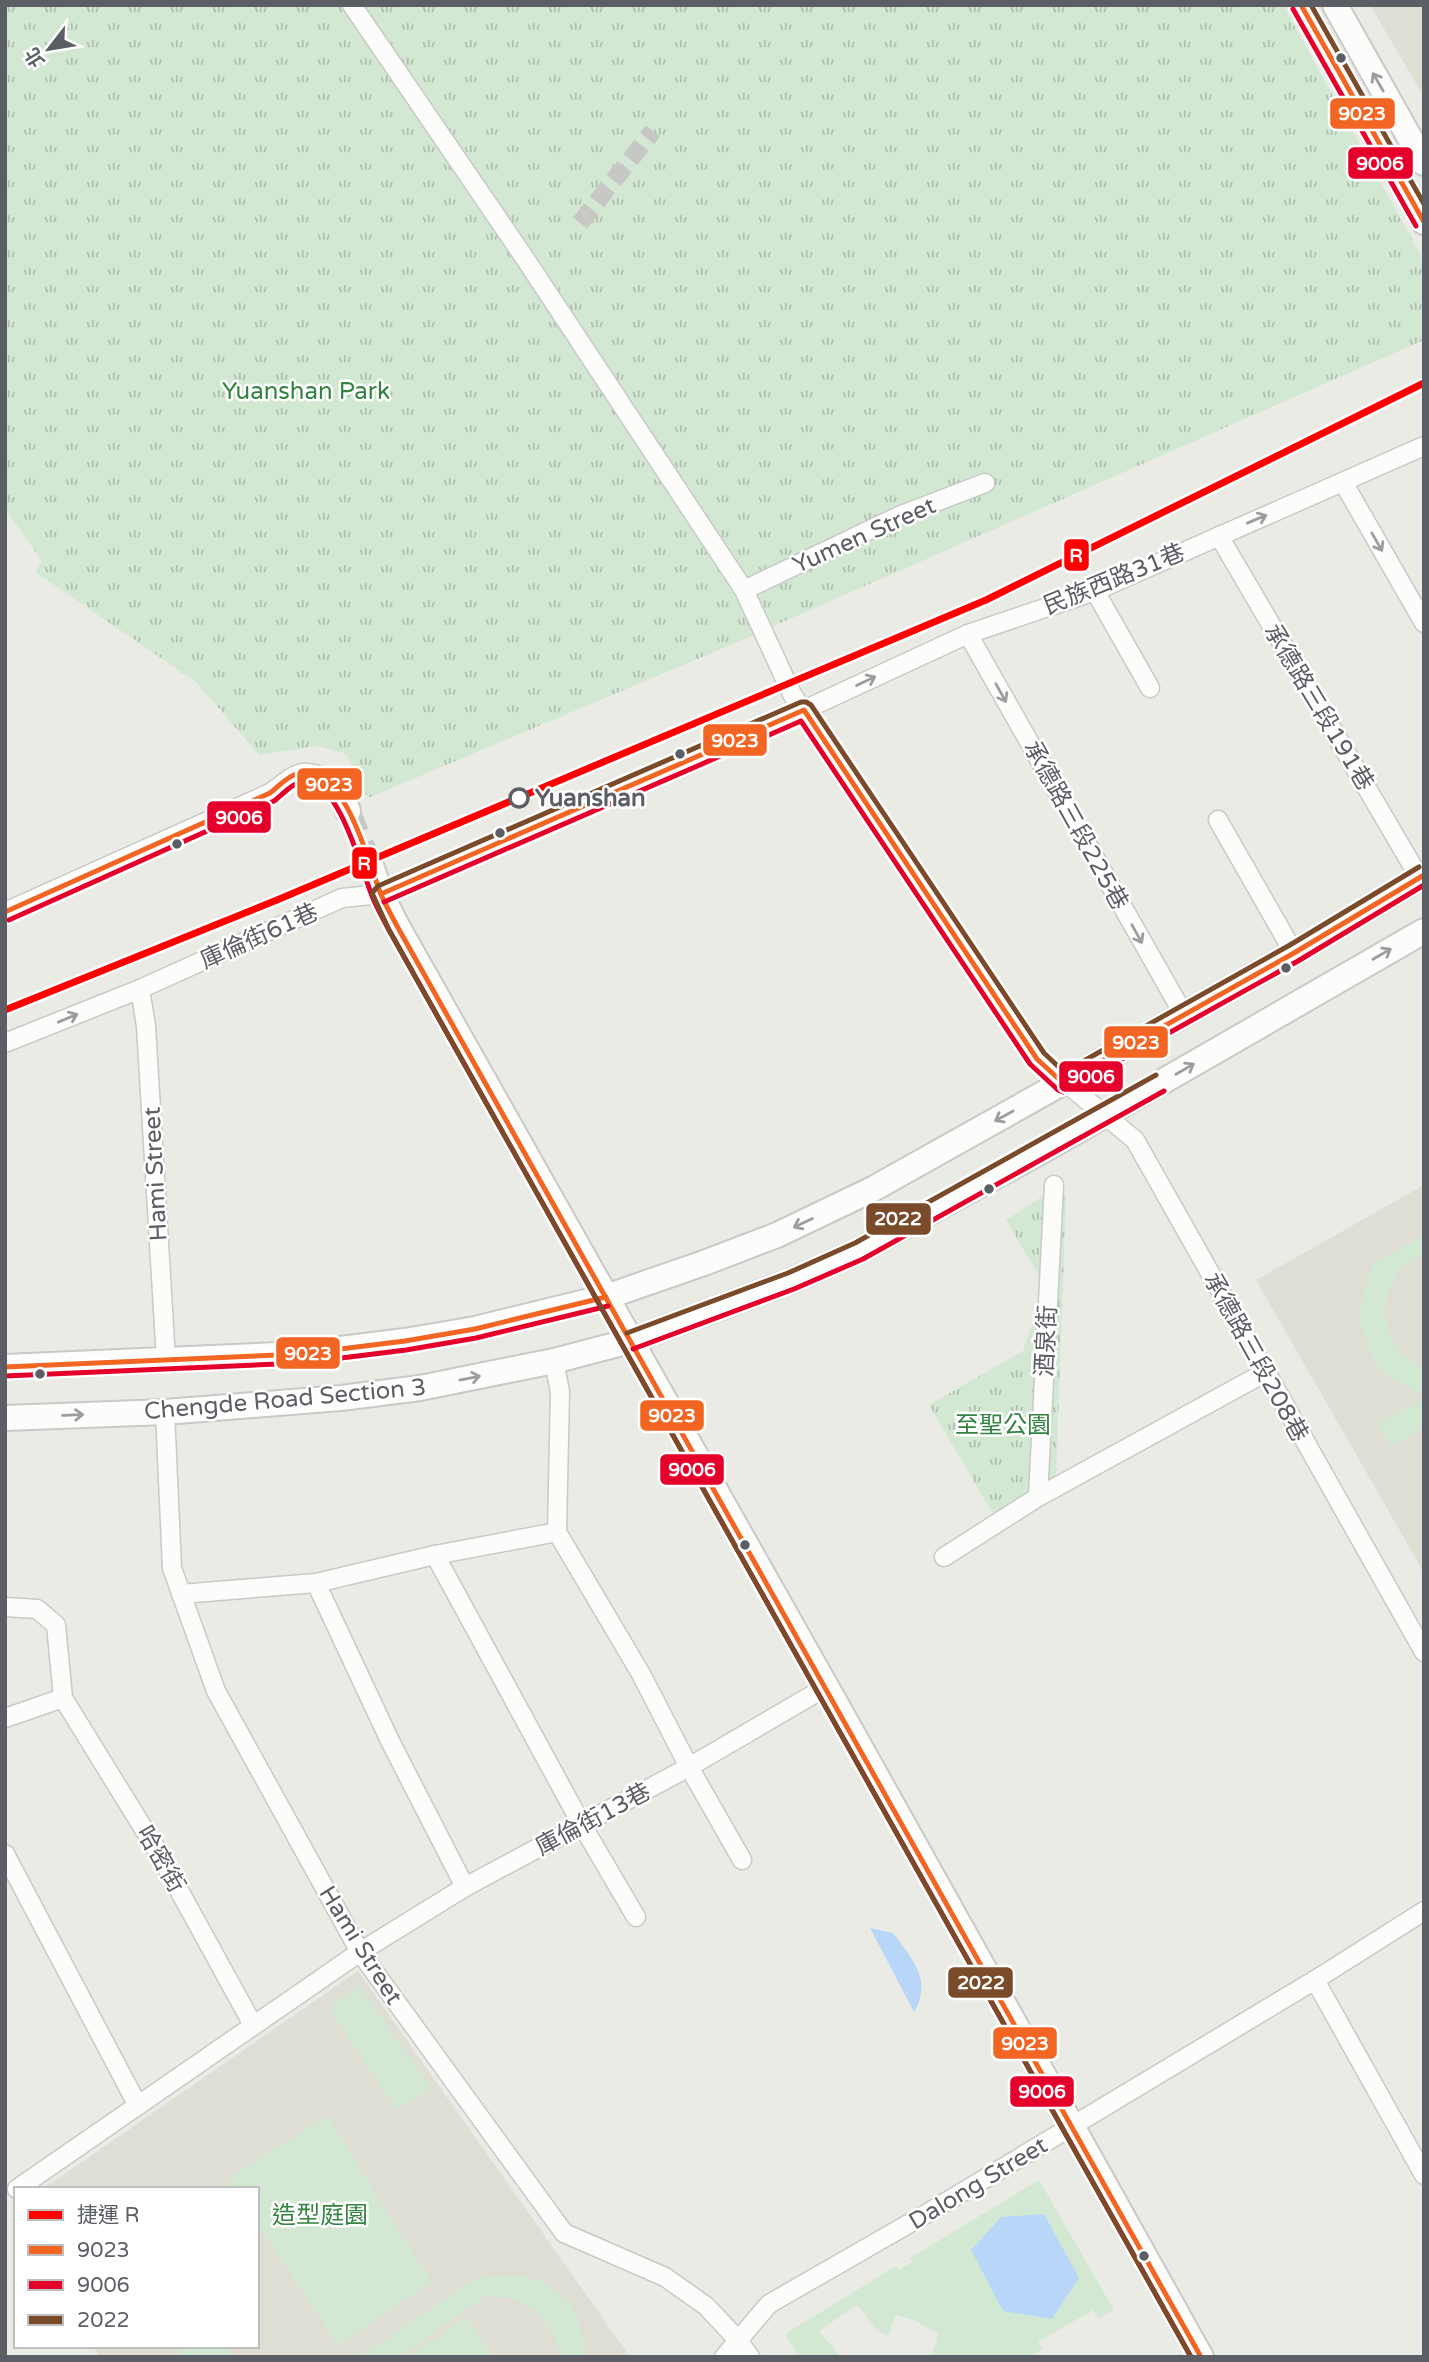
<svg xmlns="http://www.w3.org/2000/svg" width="1429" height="2362" font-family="'Varela Round','Noto Sans TC',sans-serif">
  <defs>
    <pattern id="park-tufts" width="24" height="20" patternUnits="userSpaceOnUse" patternTransform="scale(1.75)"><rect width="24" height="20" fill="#d3e8d3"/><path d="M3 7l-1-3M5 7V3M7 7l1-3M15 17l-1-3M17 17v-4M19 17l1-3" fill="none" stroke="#aebfaf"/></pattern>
  </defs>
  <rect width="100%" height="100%" fill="#ebebe6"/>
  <g fill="#dfded5">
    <path d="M 1370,5 L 1424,5 L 1424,97 Z"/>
    <path d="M 1424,1185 L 1424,1573 L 1256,1280 Z"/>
    <path d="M 358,1971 L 630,2357 L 100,2357 L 93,2346 L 257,2346 L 257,2189 L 43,2189 Z"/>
  </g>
  <g fill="#d3e8d3">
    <path d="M 1424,1235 L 1424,1255 C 1416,1259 1406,1263 1400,1270 C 1374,1303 1384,1351 1424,1368 L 1424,1396 L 1384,1374 L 1371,1355 L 1361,1326 L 1361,1305 L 1372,1264 Z"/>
    <path d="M 1424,1399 L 1424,1428 L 1392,1446 L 1377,1424 Z"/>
    <path d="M 359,1986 L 431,2088 L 396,2110 L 329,2009 Z"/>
    <path d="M 327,2116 L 431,2282 L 338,2345 L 257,2223 L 257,2189 L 234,2189 L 228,2179 Z"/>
    <path d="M 1039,2180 L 1114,2310 L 1098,2319 L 1093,2310 L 1038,2342 L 1043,2349 L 1029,2357 L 931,2357 L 938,2334 L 915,2320 L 895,2315 L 889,2336 L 878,2331 L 857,2305 L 819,2331 L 841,2357 L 799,2357 L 785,2334 L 896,2266 L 899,2270 L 912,2262 L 910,2258 Z"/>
    <path d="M 499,2275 C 554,2274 580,2302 586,2357 L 562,2357 C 555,2336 541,2310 520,2301 C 510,2297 497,2297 487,2295 L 399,2357 L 360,2357 L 475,2279 Z"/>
    <path d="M 466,2317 L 493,2357 L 408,2357 Z"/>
    <path d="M 176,2346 L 226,2346 L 232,2355 L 183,2357 Z"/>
  </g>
  <g fill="url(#park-tufts)">
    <path d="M 5,5 L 1283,5 L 1424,261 L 1424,340 L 740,641 L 368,798 L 346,754 L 318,746 L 259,755 L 196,682 L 35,572 L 42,561 L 5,509 Z"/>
    <path d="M 1060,1185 L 1066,1197 L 1056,1478 L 994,1516 L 929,1405 L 1023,1351 L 1045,1286 L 1006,1220 Z"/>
  </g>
  <g fill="#b8d6f8">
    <path d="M 870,1928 L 893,1933 C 912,1958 933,1981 914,2012 Z"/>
    <path d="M 1044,2214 L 1079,2278 L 1052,2319 L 1003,2311 L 971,2250 L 1001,2217 Z"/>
  </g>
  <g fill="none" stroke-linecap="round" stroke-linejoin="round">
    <path stroke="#c7c8c6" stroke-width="18" stroke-dasharray="18 9" stroke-linecap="butt" d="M 580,223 L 653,131"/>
    <path stroke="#c7c8c6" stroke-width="24" stroke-dasharray="24 12" stroke-linecap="butt" d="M 348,811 L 370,863"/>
    <g stroke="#c8c9c8" stroke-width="21">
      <g id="street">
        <path d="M 352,5 L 524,257 L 744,590 L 792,694 L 1037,1059 L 1135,1140 L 1424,1652"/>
        <path d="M 1343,482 L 1424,623"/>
        <path d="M 1219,536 L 1419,877"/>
        <path d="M 744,590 L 899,516 L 985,483"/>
        <path d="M 1095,591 L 1150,688"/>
        <path d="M 968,634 L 1184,1015"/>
        <path d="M 1218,820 L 1294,953"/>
        <path d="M 5,912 L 270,793 C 296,775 299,765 329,780"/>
        <path d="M 140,989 L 146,1026 L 166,1360"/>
        <path d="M 5,1043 L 140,989 L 342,898 L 381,894 L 804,710 L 968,634 L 1095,591 L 1424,446"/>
        <path d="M 554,1361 L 560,1392 L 557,1532 L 641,1674 L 689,1767 L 742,1860"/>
        <path d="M 165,1412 L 172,1568 L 216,1691 L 360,1952 L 564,2233 L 665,2277 L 706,2306 L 738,2340 L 750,2357"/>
        <path d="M 1038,1497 L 1054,1185"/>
        <path d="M 435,1555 L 582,1825 L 636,1917"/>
        <path d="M 944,1557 L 1038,1497 L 1264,1373"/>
        <path d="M 316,1583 L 391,1743 L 465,1887"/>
        <path d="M 181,1594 L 316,1583 L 435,1555 L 557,1532"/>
        <path d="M 5,1607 L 37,1609 L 56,1625 L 63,1698 L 158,1852 L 253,2025"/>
        <path d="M 5,1718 L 63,1698"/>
        <path d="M 5,1854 L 137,2104"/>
        <path d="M 1315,1980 L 1424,2175"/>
        <path d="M 17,2189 L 360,1952 L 465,1887 L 689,1767 L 826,1687"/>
        <path d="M 724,2357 L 769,2304 L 931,2211 L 1315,1980 L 1424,1911"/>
      </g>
    </g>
    <g stroke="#c8c9c8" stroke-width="28">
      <g id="secondary">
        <path d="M 1301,5 L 1424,222"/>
        <path d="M 1335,5 L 1424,163"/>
        <path d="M 329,780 L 343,799 L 348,811"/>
        <path d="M 370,863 L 381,894 L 397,926 L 841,1713 L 1201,2357"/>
        <path d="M 5,1367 L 300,1354 L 405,1341 L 475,1329 L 606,1297 L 704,1263 L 777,1235 L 873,1189 L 1294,953 L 1424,875"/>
        <path d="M 5,1418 L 165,1412 L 341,1398 L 420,1388 L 554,1361 L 630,1341 L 791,1281 L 859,1251 L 1056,1143 L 1424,931"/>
      </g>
    </g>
    <use href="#street" stroke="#fcfcfb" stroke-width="18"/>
    <use href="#secondary" stroke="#fcfcfb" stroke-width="24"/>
    <g stroke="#fff" stroke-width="10">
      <g id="bus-1">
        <path d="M 1301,5 L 1424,222"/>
        <path d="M 381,894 L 804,710 L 1037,1059 L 1063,1083 L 1294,953 L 1424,875"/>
        <path d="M 5,912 L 270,793 C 280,785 293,771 307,772 C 347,775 368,861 380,892 C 385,904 391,915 397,926 L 1201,2357"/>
        <path d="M 5,1367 L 300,1354 L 405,1341 L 475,1329 L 606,1297"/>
      </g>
    </g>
    <g stroke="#fff" stroke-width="10">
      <g id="bus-2">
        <path d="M 1293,9 L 1416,226"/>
        <path d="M 384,902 L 801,721 L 1030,1064 L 1058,1090 L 1063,1092 L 1298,961 L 1424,885"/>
        <path d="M 9,920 L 274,801 C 282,795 294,781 306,781 C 339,781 362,871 372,896 C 377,908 383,919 389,930 L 1191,2357"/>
        <path d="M 633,1349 L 794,1289 L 863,1259 L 1164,1091"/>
        <path d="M 5,1376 L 301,1363 L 406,1350 L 476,1338 L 608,1306"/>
      </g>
    </g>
    <g stroke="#fff" stroke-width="10">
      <g id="bus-3">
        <path d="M 1311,5 L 1424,204"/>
        <path d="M 627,1333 L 788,1273 L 855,1243 L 1156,1075"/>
        <path d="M 1191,2357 L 389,930 L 372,893 L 378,886 L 801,702 L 806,702 L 811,705 L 1044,1053 L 1064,1072 L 1290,945 L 1419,867"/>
      </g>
    </g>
    <use href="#bus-1" stroke="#f26522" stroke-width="5"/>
    <use href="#bus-2" stroke="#e4002b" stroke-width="5"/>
    <use href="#bus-3" stroke="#7a4b2a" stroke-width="5"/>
    <g stroke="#fff" stroke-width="12">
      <path id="metro-1" d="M 5,1010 L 277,900 L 986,600 L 1424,383"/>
    </g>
    <use href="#metro-1" stroke="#f00" stroke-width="7"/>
  </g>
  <defs><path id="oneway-shaft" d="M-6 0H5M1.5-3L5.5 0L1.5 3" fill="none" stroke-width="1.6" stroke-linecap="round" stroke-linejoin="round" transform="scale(1.75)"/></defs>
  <g stroke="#9b9da0">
    <use href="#oneway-shaft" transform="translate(1378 82) rotate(-120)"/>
    <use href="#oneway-shaft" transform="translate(1257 519) rotate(-23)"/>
    <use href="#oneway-shaft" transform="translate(1377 542) rotate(60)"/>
    <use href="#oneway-shaft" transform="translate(866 681) rotate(-25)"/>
    <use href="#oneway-shaft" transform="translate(1001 693) rotate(61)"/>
    <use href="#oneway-shaft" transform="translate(1137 934) rotate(61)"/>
    <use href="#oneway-shaft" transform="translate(1382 954) rotate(-30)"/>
    <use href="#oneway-shaft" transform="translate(68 1018) rotate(-23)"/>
    <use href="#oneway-shaft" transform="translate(1185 1069) rotate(-30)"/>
    <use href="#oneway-shaft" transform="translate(1004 1116) rotate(151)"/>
    <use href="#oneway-shaft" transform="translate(803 1223) rotate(155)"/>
    <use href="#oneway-shaft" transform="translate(470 1378) rotate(-11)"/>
    <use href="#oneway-shaft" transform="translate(73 1415) rotate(-2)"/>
  </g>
  <g fill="#5b5e64" stroke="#fff" stroke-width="2.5">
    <circle cx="1341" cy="58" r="6"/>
    <circle cx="680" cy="754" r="6"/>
    <circle cx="500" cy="833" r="6"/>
    <circle cx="177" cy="844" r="6"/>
    <circle cx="1286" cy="968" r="6"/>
    <circle cx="989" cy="1189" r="6"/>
    <circle cx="40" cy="1374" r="6"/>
    <circle cx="745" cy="1545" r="6"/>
    <circle cx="1144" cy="2256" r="6"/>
  </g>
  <circle fill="#fff" stroke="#5b5e64" stroke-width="3.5" cx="519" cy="798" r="9"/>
  <g text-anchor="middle" stroke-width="5" stroke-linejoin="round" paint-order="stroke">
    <g font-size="24" fill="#348340" stroke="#fff">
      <text x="306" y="399">Yuanshan Park</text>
      <text x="1003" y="1433">至聖公園</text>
      <text x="320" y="2223">造型庭園</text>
    </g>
    <g font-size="24" fill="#5b5e64" stroke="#fff">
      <text transform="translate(864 535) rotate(-24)" y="8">Yumen Street</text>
      <text transform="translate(1114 579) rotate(-22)" y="8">民族西路31巷</text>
      <text transform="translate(1319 707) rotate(59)" y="8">承德路三段191巷</text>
      <text transform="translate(1076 825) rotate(61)" y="8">承德路三段225巷</text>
      <text transform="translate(259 936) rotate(-24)" y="8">庫倫街61巷</text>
      <text transform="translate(155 1174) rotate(-93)" y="8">Hami Street</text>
      <text transform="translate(1046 1341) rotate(-87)" y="8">酒泉街</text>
      <text transform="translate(1256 1357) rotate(61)" y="8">承德路三段208巷</text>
      <text transform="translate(285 1399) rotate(-5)" y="8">Chengde Road Section 3</text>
      <text transform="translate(593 1819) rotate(-28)" y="8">庫倫街13巷</text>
      <text transform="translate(161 1859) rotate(60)" y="8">哈密街</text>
      <text transform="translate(361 1945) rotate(58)" y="8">Hami Street</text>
      <text transform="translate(978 2183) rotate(-31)" y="8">Dalong Street</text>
    </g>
    <g font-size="24" font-weight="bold" fill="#5b5e64" stroke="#fff" text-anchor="start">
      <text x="535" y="806">Yuanshan</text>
    </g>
  </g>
  <g stroke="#fff" stroke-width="2.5">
    <rect x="1329" y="97" width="67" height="33" rx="7" fill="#f26522"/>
    <rect x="1347" y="146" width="67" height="34" rx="7" fill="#e4002b"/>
    <rect x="1063" y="538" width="27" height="34" rx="7" fill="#f00"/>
    <rect x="702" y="723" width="66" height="34" rx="7" fill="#f26522"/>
    <rect x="296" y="767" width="67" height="34" rx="7" fill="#f26522"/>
    <rect x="206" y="800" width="66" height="34" rx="7" fill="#e4002b"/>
    <rect x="351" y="846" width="27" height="34" rx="7" fill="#f00"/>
    <rect x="1103" y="1025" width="66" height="34" rx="7" fill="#f26522"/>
    <rect x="1058" y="1060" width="66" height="33" rx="7" fill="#e4002b"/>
    <rect x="865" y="1202" width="67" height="34" rx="7" fill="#7a4b2a"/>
    <rect x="275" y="1336" width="66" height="34" rx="7" fill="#f26522"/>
    <rect x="639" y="1399" width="66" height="33" rx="7" fill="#f26522"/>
    <rect x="659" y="1453" width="66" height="33" rx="7" fill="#e4002b"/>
    <rect x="947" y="1966" width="67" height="33" rx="7" fill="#7a4b2a"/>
    <rect x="992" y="2026" width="66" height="34" rx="7" fill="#f26522"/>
    <rect x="1009" y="2075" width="66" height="33" rx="7" fill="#e4002b"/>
  </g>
  <g font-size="19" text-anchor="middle" font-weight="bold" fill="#fff">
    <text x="1362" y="120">9023</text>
    <text x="1380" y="170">9006</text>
    <text x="1076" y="562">R</text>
    <text x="735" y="747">9023</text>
    <text x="329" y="791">9023</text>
    <text x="239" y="824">9006</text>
    <text x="364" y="870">R</text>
    <text x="1136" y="1049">9023</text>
    <text x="1091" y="1083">9006</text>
    <text x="898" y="1225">2022</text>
    <text x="308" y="1360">9023</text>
    <text x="672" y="1422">9023</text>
    <text x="692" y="1476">9006</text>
    <text x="981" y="1989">2022</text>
    <text x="1025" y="2050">9023</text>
    <text x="1042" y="2098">9006</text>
  </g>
  <rect width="1429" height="2362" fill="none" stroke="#5b5e64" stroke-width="14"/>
  <rect x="14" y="2187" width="245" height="161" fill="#ffffff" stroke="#bdbfc1" stroke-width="2"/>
  <rect x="28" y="2210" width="35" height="10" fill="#ff0000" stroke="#bdbfc1" stroke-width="2"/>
  <text x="77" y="2222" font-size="21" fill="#5b5e64">捷運 R</text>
  <rect x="28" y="2245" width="35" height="10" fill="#f26522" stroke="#bdbfc1" stroke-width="2"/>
  <text x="77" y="2257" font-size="21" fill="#5b5e64">9023</text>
  <rect x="28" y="2280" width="35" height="10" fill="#e4002b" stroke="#bdbfc1" stroke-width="2"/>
  <text x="77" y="2292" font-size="21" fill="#5b5e64">9006</text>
  <rect x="28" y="2315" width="35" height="10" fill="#7a4b2a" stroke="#bdbfc1" stroke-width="2"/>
  <text x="77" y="2327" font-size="21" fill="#5b5e64">2022</text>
  <g transform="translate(49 49) rotate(239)" stroke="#ffffff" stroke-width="5" paint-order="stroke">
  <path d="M0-5L12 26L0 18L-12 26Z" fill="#5b5e64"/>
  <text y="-10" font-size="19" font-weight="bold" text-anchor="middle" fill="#5b5e64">北</text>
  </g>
</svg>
